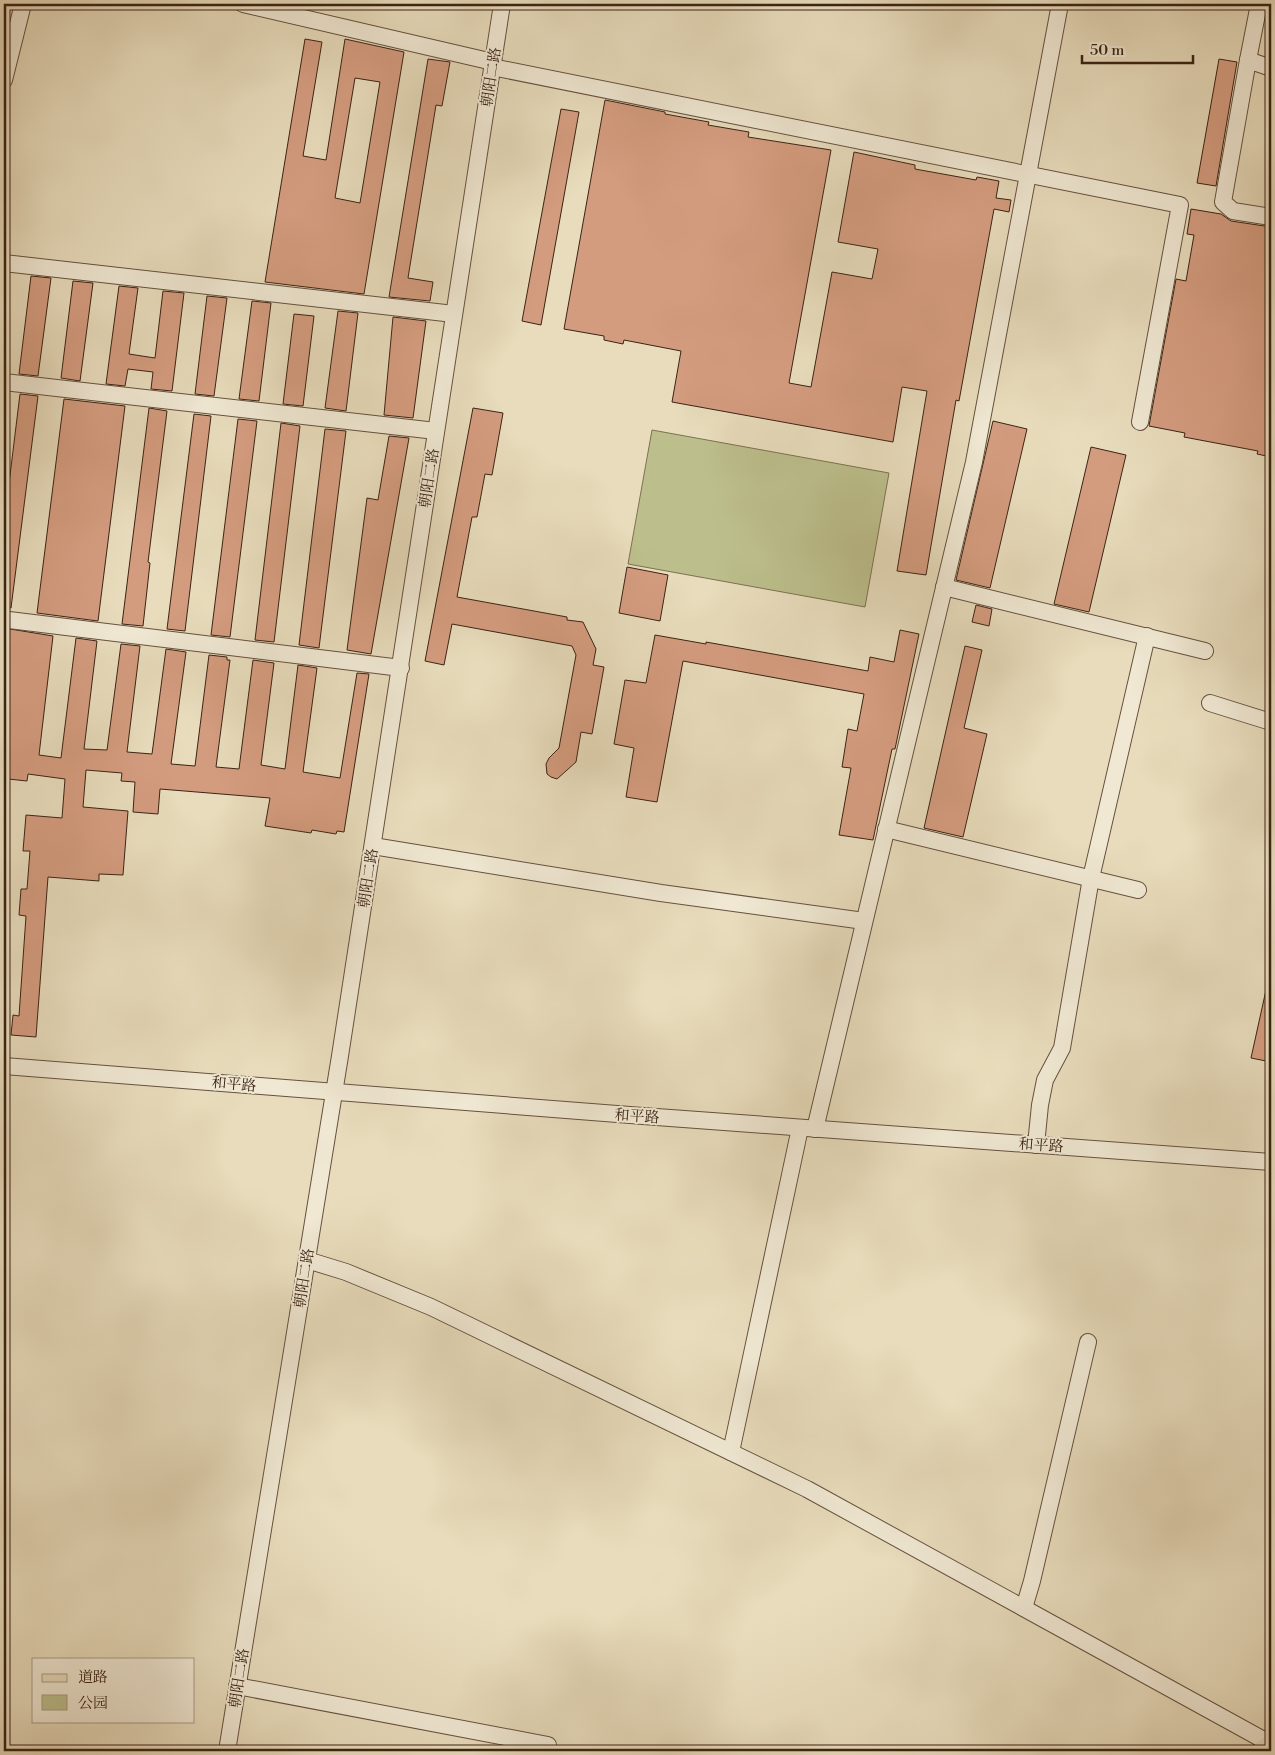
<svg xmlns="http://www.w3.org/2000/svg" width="1275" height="1755" font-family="'Libre Bodoni','Noto Serif SC',serif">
  <rect width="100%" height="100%" fill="#e8dcbc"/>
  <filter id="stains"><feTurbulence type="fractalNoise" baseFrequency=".004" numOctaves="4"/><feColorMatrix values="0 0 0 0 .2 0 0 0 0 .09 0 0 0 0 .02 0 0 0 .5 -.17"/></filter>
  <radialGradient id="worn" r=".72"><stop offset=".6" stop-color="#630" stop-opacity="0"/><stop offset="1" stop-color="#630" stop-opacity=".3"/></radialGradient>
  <path fill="#bcbf8c" stroke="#7c7150" d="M 652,430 L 889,473 L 865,607 L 628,564 Z"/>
  <g fill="#d49c7f" stroke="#3b2314" fill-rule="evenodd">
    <path d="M 305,39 L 322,42 L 303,156 L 326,160 L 345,39 L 404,52 L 364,294 L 265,282 ZM 355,78 L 380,82 L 360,203 L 335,198 Z"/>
    <path d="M 428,59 L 450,62 L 442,106 L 436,105 L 408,278 L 433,282 L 430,301 L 389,297 Z"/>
    <path d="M 1219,59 L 1237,62 L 1216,186 L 1197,183 Z"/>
    <path d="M 605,100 L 665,112 L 665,114 L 709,122 L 708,125 L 749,132 L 748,137 L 831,150 L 789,383 L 811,387 L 832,272 L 872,279 L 878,249 L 838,242 L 854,152 L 915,165 L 915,169 L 976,180 L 977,177 L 999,181 L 996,198 L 1011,200 L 1009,212 L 994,209 L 959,401 L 956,400 L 926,575 L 897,571 L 927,391 L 902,387 L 893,442 L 672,402 L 681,351 L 624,340 L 623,344 L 604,340 L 604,336 L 564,329 Z"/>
    <path d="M 561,109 L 579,112 L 541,325 L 522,321 Z"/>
    <path d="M 1191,209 L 1221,214 L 1231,221 L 1271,227 L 1271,312 L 1267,335 L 1271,335 L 1271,457 L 1257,454 L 1258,451 L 1184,437 L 1185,433 L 1149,426 L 1176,279 L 1186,281 L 1194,235 L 1187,234 Z"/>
    <path d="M 31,276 L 51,278 L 38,376 L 19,374 Z"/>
    <path d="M 73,281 L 93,283 L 80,381 L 61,378 Z"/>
    <path d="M 119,286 L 138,288 L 129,354 L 155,358 L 163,291 L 184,293 L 172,391 L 151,389 L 153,372 L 128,369 L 125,386 L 106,384 Z"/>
    <path d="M 207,296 L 227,298 L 214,396 L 195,394 Z"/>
    <path d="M 252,301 L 271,303 L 259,401 L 239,399 Z"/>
    <path d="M 338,311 L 358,313 L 346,411 L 325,408 Z"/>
    <path d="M 294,314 L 314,316 L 303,406 L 283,404 Z"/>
    <path d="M 393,317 L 426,321 L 413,418 L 384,415 Z"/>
    <path d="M 20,394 L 38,396 L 11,608 L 4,607 L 4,524 Z"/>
    <path d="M 64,399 L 125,406 L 98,621 L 37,613 Z"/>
    <path d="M 149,408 L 167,411 L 148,562 L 150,563 L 143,626 L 122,624 Z"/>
    <path d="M 473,408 L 503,413 L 492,475 L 485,474 L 477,517 L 472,517 L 457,597 L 567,617 L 567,620 L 583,622 L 596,649 L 593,665 L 604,667 L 592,734 L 581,732 L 576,762 L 557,779 L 551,777 L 547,774 L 546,764 L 549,758 L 559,748 L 576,655 L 572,646 L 452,624 L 444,665 L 425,661 Z"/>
    <path d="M 194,414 L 211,416 L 185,631 L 167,629 Z"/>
    <path d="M 238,419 L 257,421 L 230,637 L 211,635 Z"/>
    <path d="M 993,421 L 1027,429 L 990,588 L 956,580 Z"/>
    <path d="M 281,423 L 300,426 L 274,642 L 255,640 Z"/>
    <path d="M 325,429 L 346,431 L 319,648 L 299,645 Z"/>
    <path d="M 389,436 L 409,438 L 371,654 L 347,650 L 367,498 L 378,500 Z"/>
    <path d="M 1091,447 L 1126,455 L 1089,612 L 1054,604 Z"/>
    <path d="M 627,567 L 668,575 L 660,621 L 619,613 Z"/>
    <path d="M 976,605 L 992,609 L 989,626 L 972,622 Z"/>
    <path d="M 4,628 L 53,636 L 39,755 L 61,758 L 76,638 L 97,641 L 84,749 L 107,750 L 121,644 L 140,646 L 127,752 L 152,754 L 166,649 L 186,652 L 171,764 L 195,766 L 209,655 L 227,657 L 227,660 L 230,660 L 216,767 L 239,769 L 253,660 L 274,663 L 261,765 L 285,769 L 298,665 L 317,668 L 303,772 L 340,778 L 357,673 L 369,674 L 344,832 L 337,831 L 336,834 L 312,830 L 311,833 L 265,826 L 270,798 L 160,789 L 158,814 L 133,812 L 135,782 L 121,781 L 122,773 L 86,770 L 83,807 L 128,811 L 123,875 L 99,874 L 99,881 L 48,877 L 36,1037 L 11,1035 L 13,1015 L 19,1016 L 26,916 L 19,915 L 21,889 L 27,889 L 30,851 L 23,851 L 26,815 L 62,818 L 65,779 L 28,774 L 27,781 L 8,779 L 9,772 L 4,774 Z"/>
    <path d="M 900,630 L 919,634 L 895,749 L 892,749 L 873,840 L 839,835 L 851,768 L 842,767 L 848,729 L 857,731 L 864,694 L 683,661 L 657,802 L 626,797 L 634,748 L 614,744 L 625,680 L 646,683 L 655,635 L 706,644 L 706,642 L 868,671 L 870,657 L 894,662 Z"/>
    <path d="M 965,646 L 982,650 L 964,728 L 987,734 L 963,837 L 924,828 Z"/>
    <path d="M 1266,990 L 1271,991 L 1271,1062 L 1251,1058 Z"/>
  </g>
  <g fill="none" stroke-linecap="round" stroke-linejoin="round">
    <g stroke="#66513e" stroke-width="18">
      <g id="minor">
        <path d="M 243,4 L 493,62"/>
        <path d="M 1248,60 L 1259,4"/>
        <path d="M 492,67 L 1180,205 L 1140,422"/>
        <path d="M 1271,68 L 1248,60 L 1223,202 L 1233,211 L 1271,217"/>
        <path d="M 4,80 L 23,4"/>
        <path d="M 4,263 L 454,314"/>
        <path d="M 4,382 L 436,431"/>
        <path d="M 944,587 L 1205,651"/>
        <path d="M 9,620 L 401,668"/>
        <path d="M 1210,703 L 1271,722"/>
        <path d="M 886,829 L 1138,890"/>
        <path d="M 373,846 L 661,893 L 864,921"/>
        <path d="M 4,1066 L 643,1116 L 1271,1162"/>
        <path d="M 815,1129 L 974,462 L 1060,4"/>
        <path d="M 1036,1145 L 1040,1105 L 1045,1080 L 1062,1048 L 1091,878 L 1147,636"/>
        <path d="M 307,1260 L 346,1272 L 431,1307 L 807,1489 L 1271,1744"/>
        <path d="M 731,1452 L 800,1128"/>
        <path d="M 1024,1608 L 1032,1581 L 1088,1342"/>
        <path d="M 237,1686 L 548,1745"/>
        <path d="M 227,1751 L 340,1056 L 502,4"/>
      </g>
    </g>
    <g stroke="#3b2314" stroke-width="23">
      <path id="major" d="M 1263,1751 L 1271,1746"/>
    </g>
    <use href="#minor" stroke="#f0e8d3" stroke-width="16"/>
    <use href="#major" stroke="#e8dcbc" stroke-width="21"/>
  </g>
  <g text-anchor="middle" stroke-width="4" stroke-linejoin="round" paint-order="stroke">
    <g font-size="15" fill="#3b2314" stroke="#f0e8d3">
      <text transform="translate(491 77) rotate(-81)" y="5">朝阳二路</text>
      <text transform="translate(429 478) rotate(-81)" y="5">朝阳二路</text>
      <text transform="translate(368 878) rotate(-81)" y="5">朝阳二路</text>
      <text transform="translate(234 1084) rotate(5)" y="5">和平路</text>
      <text transform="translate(637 1116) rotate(4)" y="5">和平路</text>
      <text transform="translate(1041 1145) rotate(4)" y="5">和平路</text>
      <text transform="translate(304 1278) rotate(-81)" y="5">朝阳二路</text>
      <text transform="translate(239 1678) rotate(-81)" y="5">朝阳二路</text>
    </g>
  </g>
  <rect width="1275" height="1755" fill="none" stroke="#e8dcbc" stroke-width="20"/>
  <rect x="5" y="5" width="1265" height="1745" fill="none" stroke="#3b2314" stroke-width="2.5"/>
  <rect x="10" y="10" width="1255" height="1735" fill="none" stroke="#3b2314"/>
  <rect x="32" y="1658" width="162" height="65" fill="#f0e8d3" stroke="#a89987"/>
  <rect x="42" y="1674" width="25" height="8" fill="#e8dcbc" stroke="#a89987"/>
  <text x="78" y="1682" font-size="15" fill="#3b2314">道路</text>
  <rect x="42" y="1695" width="25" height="15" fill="#bcbf8c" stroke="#a89987"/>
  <text x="78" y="1708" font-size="15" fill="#3b2314">公园</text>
  <path d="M1082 55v8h111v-8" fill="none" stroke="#3b2314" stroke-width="2.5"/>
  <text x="1090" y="55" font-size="15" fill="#3b2314" stroke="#f0e8d3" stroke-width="4" paint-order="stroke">50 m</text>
  <rect width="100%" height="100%" filter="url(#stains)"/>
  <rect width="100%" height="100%" fill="url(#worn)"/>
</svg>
